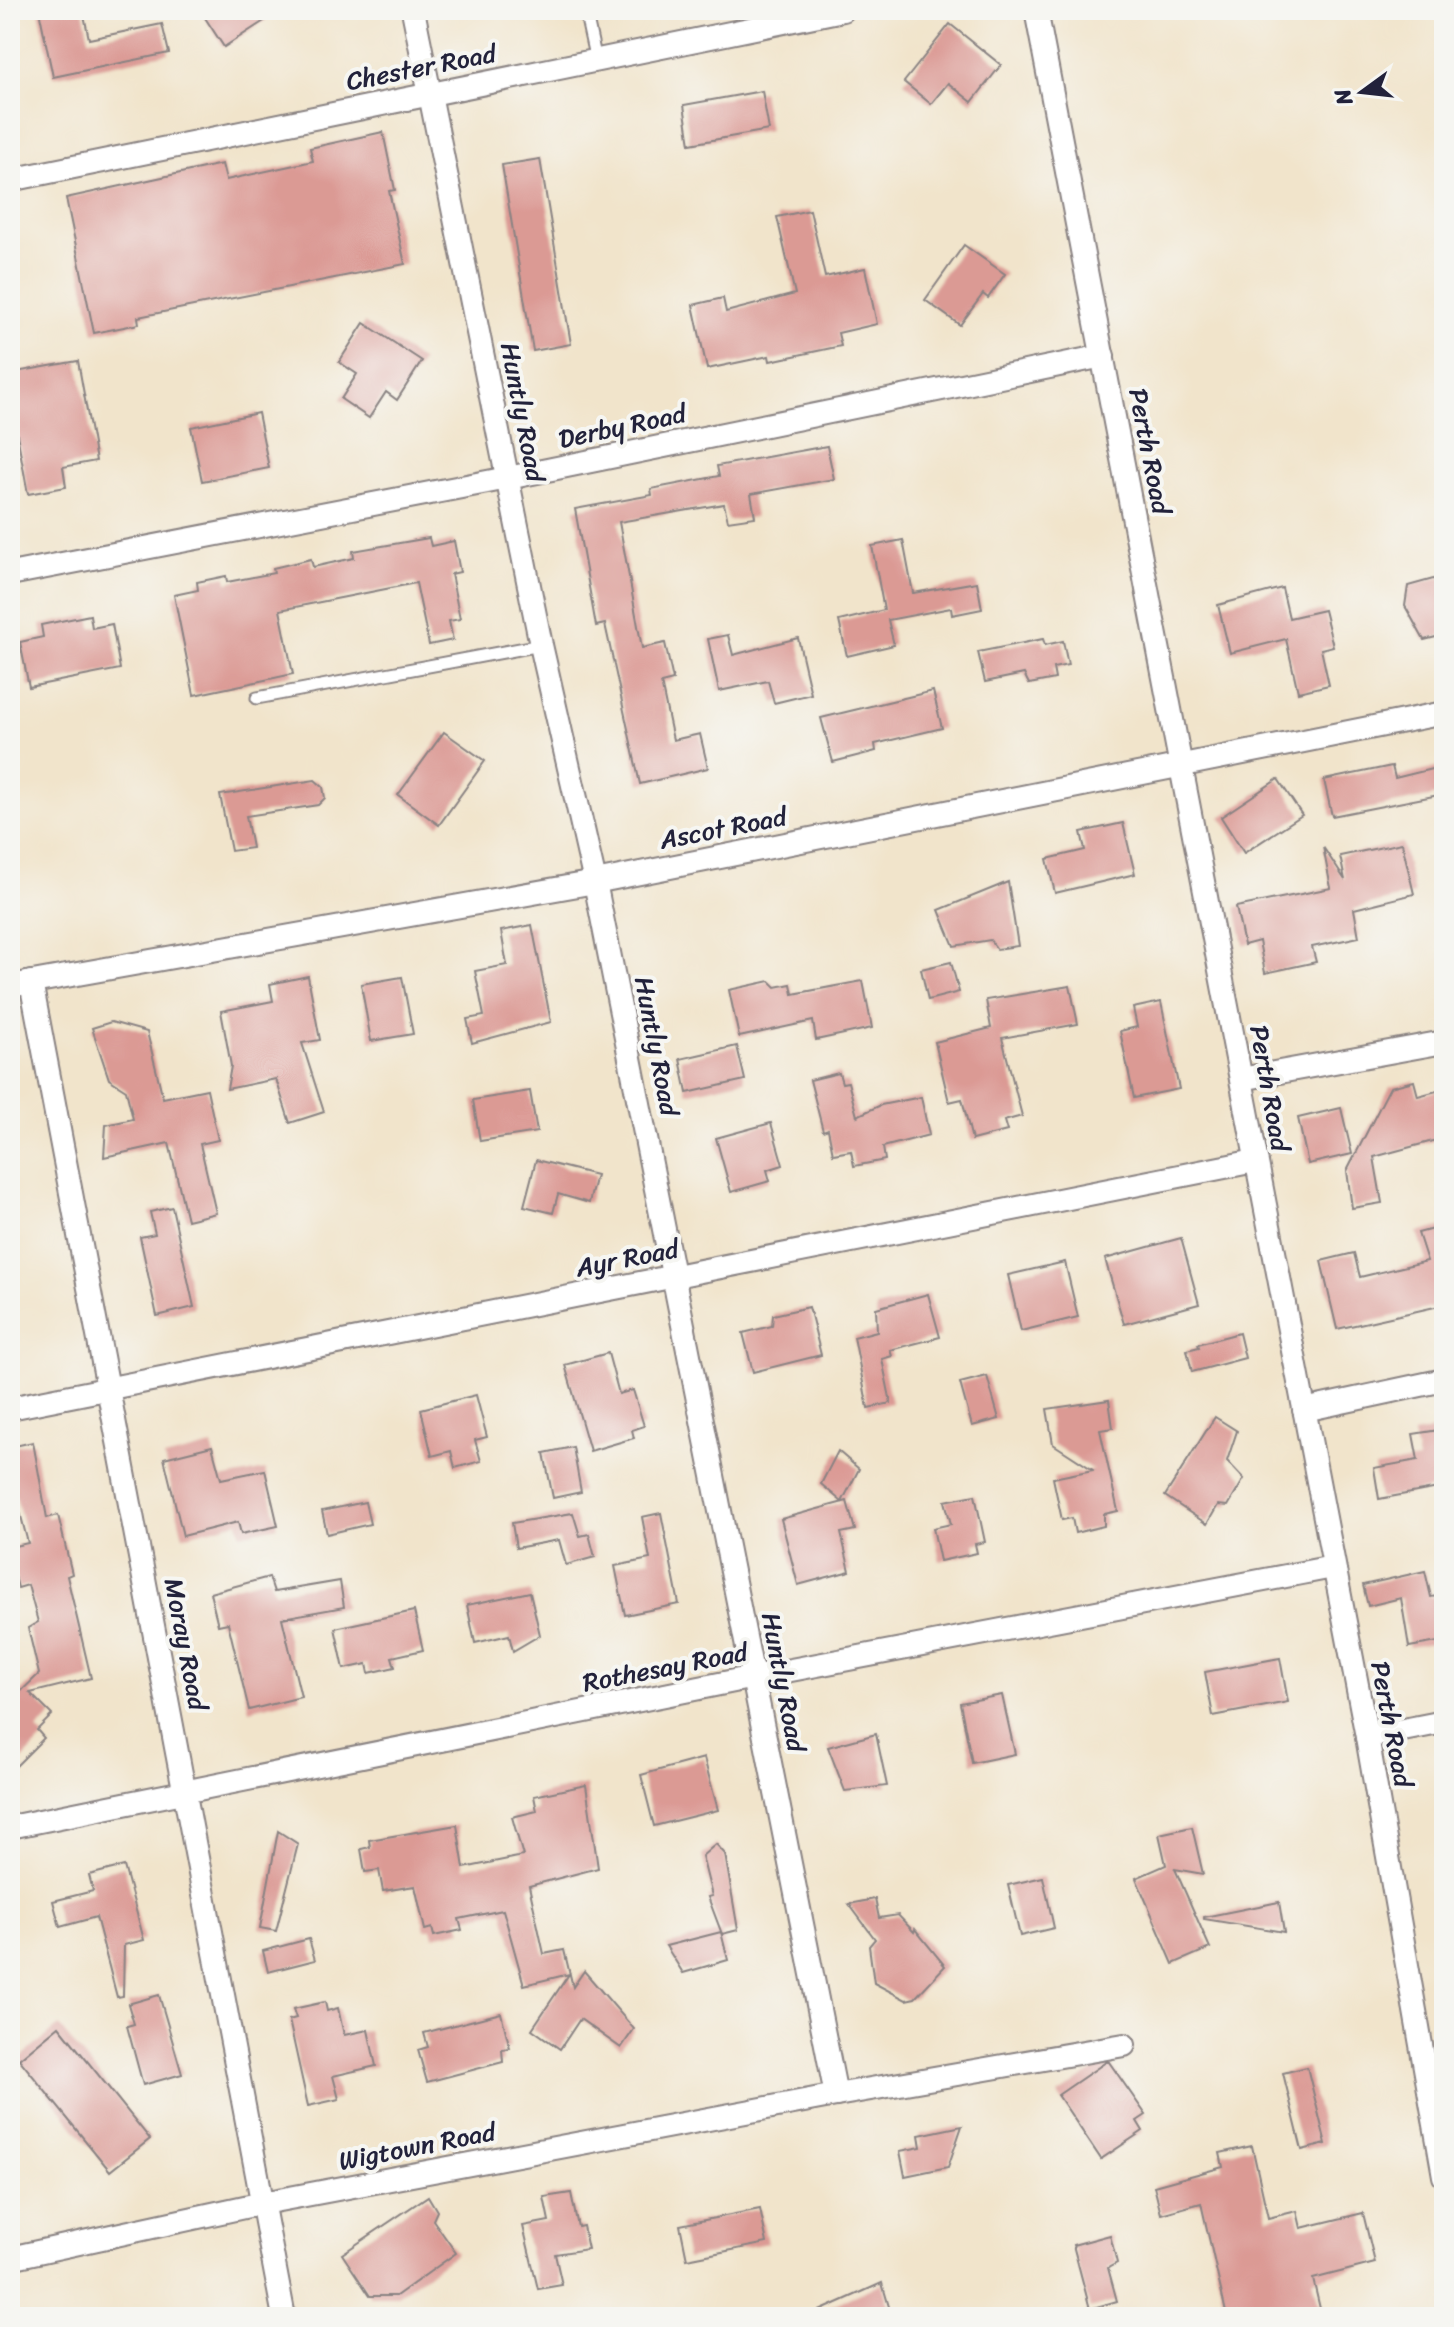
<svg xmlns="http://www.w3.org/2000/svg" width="1454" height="2327" font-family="Sriracha,sans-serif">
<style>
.building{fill:#db9a94}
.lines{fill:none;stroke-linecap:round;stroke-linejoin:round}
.service-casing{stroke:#8a8383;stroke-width:15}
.minor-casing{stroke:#8a8383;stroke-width:26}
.service{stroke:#fff;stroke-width:11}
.minor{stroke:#fff;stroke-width:22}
.labels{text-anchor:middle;stroke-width:8;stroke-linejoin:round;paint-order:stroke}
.street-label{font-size:26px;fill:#22223b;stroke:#f6f6f2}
</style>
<rect width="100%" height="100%" fill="#f6f6f2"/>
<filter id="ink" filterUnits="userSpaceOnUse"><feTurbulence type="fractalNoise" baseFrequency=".0125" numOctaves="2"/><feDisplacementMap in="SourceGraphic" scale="16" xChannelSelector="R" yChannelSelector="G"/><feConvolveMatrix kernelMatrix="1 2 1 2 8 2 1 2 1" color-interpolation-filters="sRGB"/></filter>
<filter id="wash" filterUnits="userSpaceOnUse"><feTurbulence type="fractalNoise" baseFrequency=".006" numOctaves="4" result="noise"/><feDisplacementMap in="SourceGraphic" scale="32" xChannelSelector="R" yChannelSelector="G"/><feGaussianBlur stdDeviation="1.8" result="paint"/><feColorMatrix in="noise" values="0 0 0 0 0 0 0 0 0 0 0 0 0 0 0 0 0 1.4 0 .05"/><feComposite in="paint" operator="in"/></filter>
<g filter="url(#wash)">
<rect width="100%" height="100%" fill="#f1e4cb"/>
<g id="blocks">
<g class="building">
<polygon points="39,10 83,10 89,39 162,24 169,53 53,77"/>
<polygon points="200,10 281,10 224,47"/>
<polygon points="950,24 1001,65 972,102 948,83 931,104 904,82"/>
<polygon points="762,91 769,130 690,144 684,105"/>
<polygon points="383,132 395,190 389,191 405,264 138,317 139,324 94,333 66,198 222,164 226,180 313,161 310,148"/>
<polygon points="540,159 571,344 533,351 502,165"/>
<polygon points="810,210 825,277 865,268 877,324 838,333 841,346 770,361 769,356 707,369 693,305 723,298 726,312 795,294 777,217"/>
<polygon points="964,245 1005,274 988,298 983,294 960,325 925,300"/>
<polygon points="364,323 422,361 397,400 386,392 369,418 341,399 357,374 339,362"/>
<polygon points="78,361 96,461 63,467 66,487 28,494 10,396 10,373"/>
<polygon points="258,413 269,468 202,481 191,427"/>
<polygon points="827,446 834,479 751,494 755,517 728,521 724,504 619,522 642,648 665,643 673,680 661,683 673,740 700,734 708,768 640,784 605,624 596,626 575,509 652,495 651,489 719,476 717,466"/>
<polygon points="429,538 431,546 454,541 460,572 451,574 460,619 449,621 453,640 429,645 416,583 280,610 293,674 194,695 174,595 198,590 197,582 226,576 227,582 274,573 273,568 311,559 313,567 354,558 353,551"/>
<polygon points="903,540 913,593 977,582 982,609 952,615 951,608 888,620 894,645 847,656 839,621 884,610 872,546"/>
<polygon points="1444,576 1444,635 1424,640 1405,606 1408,586"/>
<polygon points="1282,588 1289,618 1324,610 1333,646 1321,649 1329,685 1298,692 1286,639 1230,653 1218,605"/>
<polygon points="90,615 92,628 112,624 120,669 29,687 20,642 43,637 41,625"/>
<polygon points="728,635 733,655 798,638 811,694 774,703 768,681 719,691 708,639"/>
<polygon points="1043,639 1045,645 1063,641 1068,665 1053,668 1055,679 1029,684 1024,674 985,682 978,652"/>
<polygon points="933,691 942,728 875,744 876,751 833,762 821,718"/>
<polygon points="444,732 485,761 439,825 398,795"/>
<polygon points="1392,766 1395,778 1444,766 1444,794 1332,816 1324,780"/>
<polygon points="1278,779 1302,815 1244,853 1221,817"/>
<polygon points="315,780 323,787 325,798 318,805 246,816 252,848 231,851 220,795"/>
<polygon points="1123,823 1135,874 1055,893 1047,859 1085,850 1081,832"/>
<polygon points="1402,843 1414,894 1354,909 1359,937 1312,947 1316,962 1265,973 1259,941 1244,945 1236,907 1331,888 1323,847 1345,880 1340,856"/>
<polygon points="1008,882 1018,946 997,949 990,940 954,946 939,910"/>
<polygon points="532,925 551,1022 472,1043 467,1019 484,1016 475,971 507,965 501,931"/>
<polygon points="951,962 959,992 928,1000 921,969"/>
<polygon points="308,976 320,1040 302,1043 324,1112 290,1123 276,1079 227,1089 231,1066 221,1011 273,1001 270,984"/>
<polygon points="402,977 413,1034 371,1041 361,984"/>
<polygon points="770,981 776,987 791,984 793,994 863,981 872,1028 816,1040 813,1021 739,1037 729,990"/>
<polygon points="1070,986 1078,1024 1002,1038 1022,1116 1004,1121 1007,1131 972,1140 962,1099 949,1102 935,1042 991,1028 986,1000"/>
<polygon points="1161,1002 1179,1089 1134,1098 1120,1031 1137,1027 1133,1008"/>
<polygon points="111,1022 147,1032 163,1098 207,1089 218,1140 200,1144 216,1213 187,1220 169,1143 104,1157 106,1125 133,1119 126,1090 109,1079 92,1028"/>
<polygon points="737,1046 745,1080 687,1093 680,1059"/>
<polygon points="839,1073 842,1083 848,1082 857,1116 881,1105 921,1097 929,1135 883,1147 885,1160 854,1166 851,1151 833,1154 828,1129 823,1131 810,1080"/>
<polygon points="1414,1081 1418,1096 1444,1089 1444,1138 1374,1157 1382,1203 1352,1208 1347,1171 1390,1087"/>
<polygon points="530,1091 537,1132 480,1141 473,1100"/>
<polygon points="1341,1108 1352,1154 1308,1164 1298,1118"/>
<polygon points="771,1123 783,1165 767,1170 770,1181 731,1192 716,1138"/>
<polygon points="536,1160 596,1175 589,1203 558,1194 553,1213 524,1206"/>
<polygon points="172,1207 194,1307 157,1316 140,1237 155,1234 150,1212"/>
<polygon points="1444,1226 1444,1305 1337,1329 1321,1261 1354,1253 1360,1277 1427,1261 1418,1233"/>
<polygon points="1181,1238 1199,1304 1124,1324 1105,1259"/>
<polygon points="1065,1262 1078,1317 1021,1331 1008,1275"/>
<polygon points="928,1294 940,1337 890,1350 892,1356 882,1359 891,1403 868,1408 854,1337 877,1331 876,1308"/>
<polygon points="809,1307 821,1355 753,1372 743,1333 772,1326 773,1315"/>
<polygon points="1239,1333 1245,1358 1192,1372 1187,1350 1199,1347 1198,1344"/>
<polygon points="608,1353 619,1394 633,1390 644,1426 632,1430 634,1438 590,1451 565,1365"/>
<polygon points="987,1376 999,1419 972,1426 960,1383"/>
<polygon points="476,1395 487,1437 475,1440 481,1461 455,1468 451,1451 432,1456 421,1409"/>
<polygon points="1109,1400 1113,1428 1100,1430 1118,1511 1104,1514 1104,1526 1075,1533 1072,1518 1062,1520 1053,1478 1093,1470 1053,1444 1047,1409"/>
<polygon points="1215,1417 1237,1431 1227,1461 1244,1479 1228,1506 1218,1505 1207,1524 1165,1496"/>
<polygon points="1439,1430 1444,1460 1444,1487 1379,1499 1374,1468 1418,1460 1413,1434"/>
<polygon points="33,1442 47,1518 58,1515 72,1574 67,1576 91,1678 30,1693 52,1715 37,1730 44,1738 10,1772 10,1702 39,1674 28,1628 38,1622 28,1585 18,1588 10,1556 10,1547 28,1543 16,1497 10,1498 10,1447"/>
<polygon points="212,1446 221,1479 265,1470 278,1526 241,1534 238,1522 183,1536 164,1458"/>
<polygon points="573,1447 581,1492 553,1498 544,1453"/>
<polygon points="838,1451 859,1469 842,1502 821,1484"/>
<polygon points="975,1495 985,1542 975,1544 977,1553 940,1561 933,1528 951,1524 945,1501"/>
<polygon points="847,1501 855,1530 841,1533 850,1571 798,1585 781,1519"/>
<polygon points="365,1502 370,1524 327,1534 322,1511"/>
<polygon points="573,1513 580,1536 589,1534 595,1557 566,1565 559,1540 516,1548 512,1523"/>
<polygon points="661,1513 679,1604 625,1615 615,1566 650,1559 642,1517"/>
<polygon points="1425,1571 1431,1597 1438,1596 1444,1641 1409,1647 1401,1598 1368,1606 1363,1585"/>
<polygon points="269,1577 274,1592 340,1581 344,1607 282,1618 301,1697 249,1710 228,1623 218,1625 210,1593"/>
<polygon points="530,1592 540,1635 513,1651 509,1635 475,1643 467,1605"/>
<polygon points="414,1611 423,1650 392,1657 395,1667 369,1673 367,1664 344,1669 335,1628"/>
<polygon points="1280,1658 1288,1702 1213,1716 1205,1672"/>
<polygon points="1002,1695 1015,1754 972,1763 960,1703"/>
<polygon points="876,1734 887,1786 845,1791 828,1747"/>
<polygon points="704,1758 718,1810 654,1826 641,1775"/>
<polygon points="586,1785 598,1868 529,1886 544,1954 564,1950 573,1987 584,1971 634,2029 621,2048 580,2019 560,2049 532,2029 569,1974 524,1985 503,1910 459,1919 462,1930 434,1936 432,1928 425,1930 415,1886 383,1891 379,1870 365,1872 361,1849 370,1847 369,1840 457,1825 464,1868 523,1856 512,1817 537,1811 534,1796"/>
<polygon points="1192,1827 1203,1874 1175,1869 1210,1948 1173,1964 1136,1878 1166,1865 1159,1834"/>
<polygon points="278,1831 298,1844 276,1931 260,1928"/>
<polygon points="716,1844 725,1854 738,1930 722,1934 708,1897 712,1896 702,1856"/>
<polygon points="124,1866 144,1940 124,1945 123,1996 117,1997 96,1917 60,1927 53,1901 93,1891 89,1875"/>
<polygon points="1043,1877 1054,1928 1020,1936 1008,1885"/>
<polygon points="875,1899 879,1918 898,1915 914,1932 915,1929 945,1966 915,1998 906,2000 874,1983 869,1946 875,1939 849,1904"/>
<polygon points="1279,1902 1284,1932 1204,1919 1204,1917"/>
<polygon points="721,1932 728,1960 683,1973 666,1946"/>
<polygon points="309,1939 315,1960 268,1972 263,1951"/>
<polygon points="159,1995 182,2074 143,2085 127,2026 134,2024 128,2004"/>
<polygon points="325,2002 327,2011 338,2008 344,2035 368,2030 376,2066 333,2076 339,2099 308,2106 289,2020 296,2018 293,2009"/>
<polygon points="501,2013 510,2048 502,2049 503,2062 427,2082 418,2050 428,2047 424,2033"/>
<polygon points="59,2026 150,2139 110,2171 19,2059"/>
<polygon points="1106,2062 1109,2062 1146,2115 1137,2121 1143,2131 1101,2159 1058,2095"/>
<polygon points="1307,2067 1326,2144 1302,2150 1283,2073"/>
<polygon points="962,2126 948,2167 905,2176 900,2151 921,2147 919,2135"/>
<polygon points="1252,2146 1268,2218 1297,2211 1301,2228 1363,2213 1375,2263 1313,2279 1322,2317 1227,2317 1201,2203 1161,2214 1154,2186 1223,2167 1220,2153"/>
<polygon points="571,2193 578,2227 583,2226 588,2249 555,2254 562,2285 538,2289 523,2226 549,2221 544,2197"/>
<polygon points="428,2196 437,2211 433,2220 456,2253 396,2296 370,2296 342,2254"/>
<polygon points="760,2209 767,2243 687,2259 680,2225"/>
<polygon points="1110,2235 1117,2263 1108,2268 1117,2301 1090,2309 1073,2245"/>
<polygon points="882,2283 892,2317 806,2317"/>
</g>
</g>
</g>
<g filter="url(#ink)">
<use href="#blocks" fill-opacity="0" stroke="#8a8383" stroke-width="2"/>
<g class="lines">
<defs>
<g id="service">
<polyline points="585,10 596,61"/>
<polyline points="257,698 541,645"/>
</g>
<g id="minor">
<polyline points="413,10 541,645 595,882 836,2095"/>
<polyline points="1036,10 1367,1737 1444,2176"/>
<polyline points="10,180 843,10"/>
<polyline points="10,574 508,478 1103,356"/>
<polyline points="31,982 284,2317"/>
<polyline points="10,986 595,882 1444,713"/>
<polyline points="1241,1079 1444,1042"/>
<polyline points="10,1408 1255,1161"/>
<polyline points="1304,1410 1444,1380"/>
<polyline points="1367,1737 1444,1722"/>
<polyline points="10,1827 754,1677 1333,1567"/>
<polyline points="10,2258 263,2203 836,2095 1124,2045"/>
</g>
</defs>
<use href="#service" class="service-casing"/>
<use href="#minor" class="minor-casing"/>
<use href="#service" class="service"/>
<use href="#minor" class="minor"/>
</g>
</g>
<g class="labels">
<g class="street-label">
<text transform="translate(421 67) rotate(-11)" y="9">Chester Road</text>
<text transform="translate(523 412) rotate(79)" y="9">Huntly Road</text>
<text transform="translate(622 426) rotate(-12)" y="9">Derby Road</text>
<text transform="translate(1150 451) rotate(79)" y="9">Perth Road</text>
<text transform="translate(723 828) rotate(-11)" y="9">Ascot Road</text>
<text transform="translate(657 1046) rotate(79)" y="9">Huntly Road</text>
<text transform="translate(1270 1088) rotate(80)" y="9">Perth Road</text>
<text transform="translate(627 1258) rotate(-11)" y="9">Ayr Road</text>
<text transform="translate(186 1644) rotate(79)" y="9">Moray Road</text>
<text transform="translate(665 1667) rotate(-11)" y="9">Rothesay Road</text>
<text transform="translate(784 1682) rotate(79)" y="9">Huntly Road</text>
<text transform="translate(1392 1724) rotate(79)" y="9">Perth Road</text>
<text transform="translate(417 2146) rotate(-11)" y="9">Wigtown Road</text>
</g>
</g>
<rect width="1454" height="2327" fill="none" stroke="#f6f6f2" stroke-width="40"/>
<g transform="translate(1362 92) rotate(255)" stroke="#f6f6f2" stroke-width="6" paint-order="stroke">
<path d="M0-6L14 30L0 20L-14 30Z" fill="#22223b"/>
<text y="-12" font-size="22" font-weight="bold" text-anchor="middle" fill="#22223b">N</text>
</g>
</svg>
